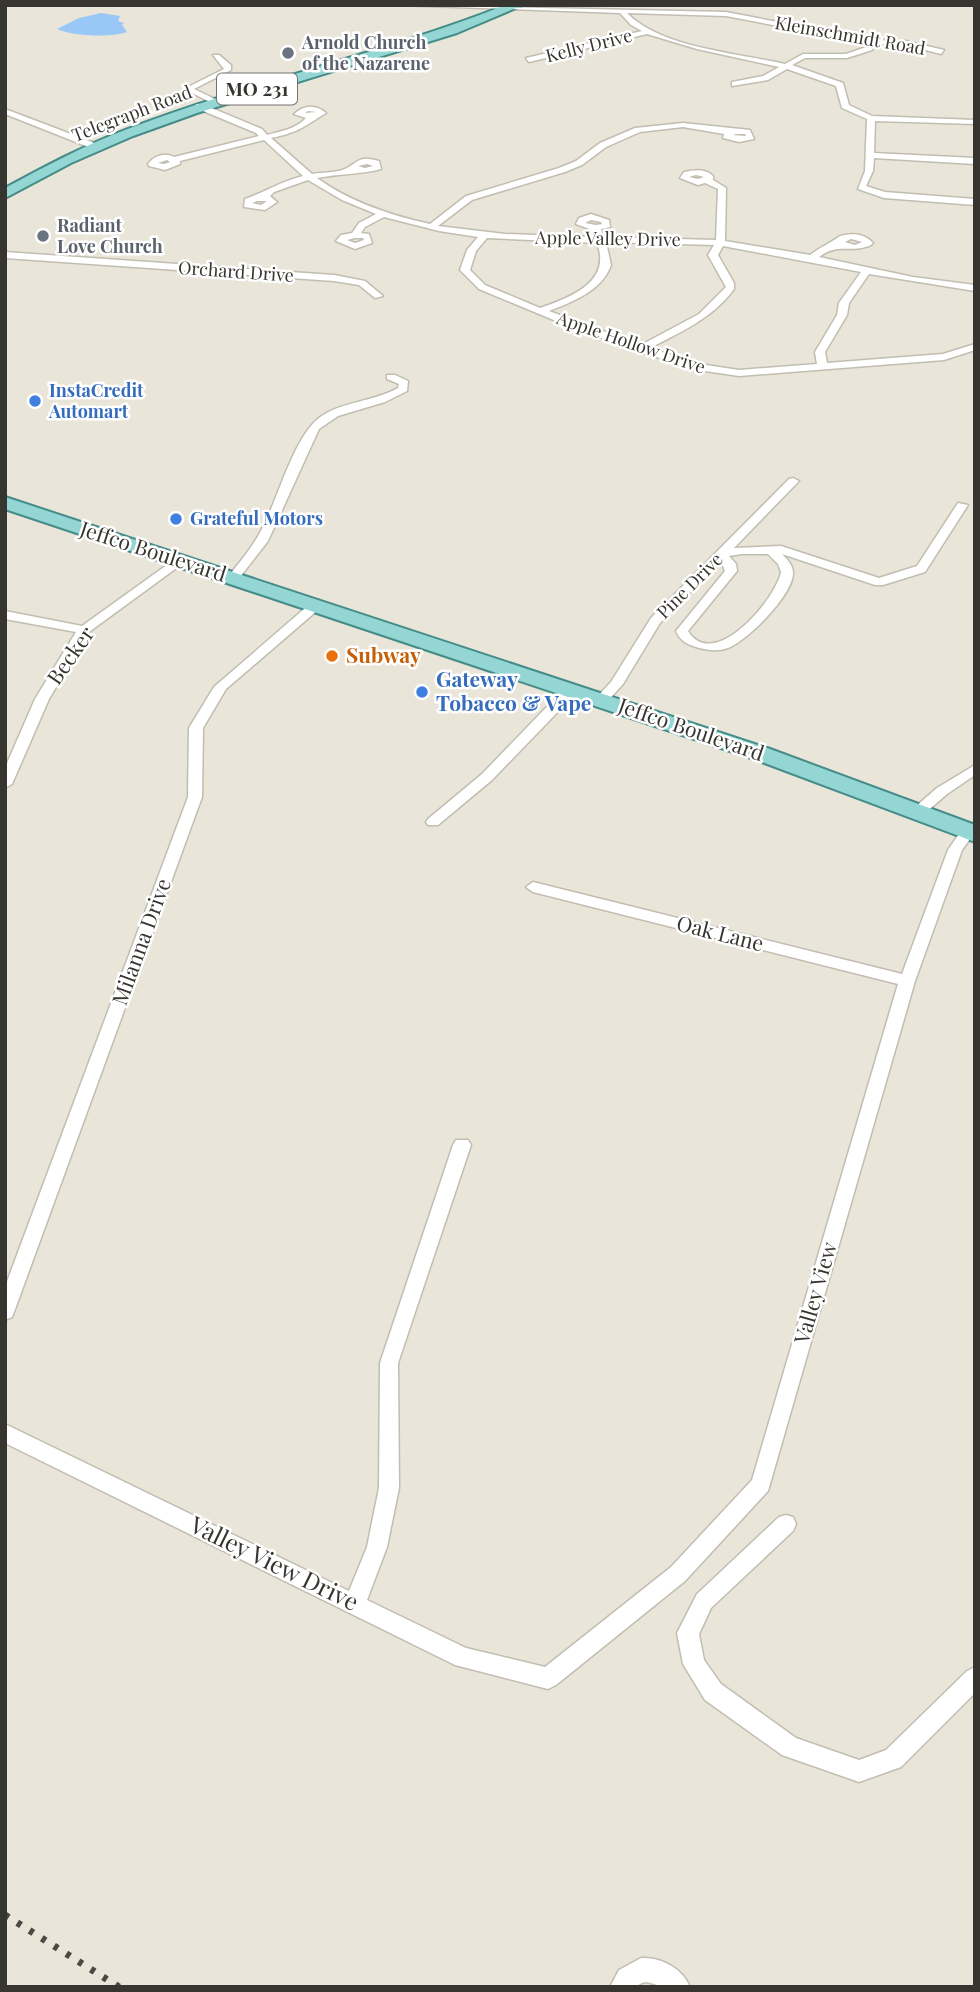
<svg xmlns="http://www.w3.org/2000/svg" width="980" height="1992" font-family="'Playfair Display',serif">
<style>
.water{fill:#99c7f6}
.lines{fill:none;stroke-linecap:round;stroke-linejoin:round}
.street-casing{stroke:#c1bdb1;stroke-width:3}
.primary-casing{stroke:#458c88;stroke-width:4}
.street{fill:#fff;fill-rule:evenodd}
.primary{fill:#94d6d4;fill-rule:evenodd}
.rail{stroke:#4b4943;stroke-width:7;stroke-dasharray:4.5 10;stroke-linecap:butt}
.worship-dot{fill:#6b7280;stroke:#fff;stroke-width:2.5}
.shop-dot{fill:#3f7fe0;stroke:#fff;stroke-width:2.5}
.food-dot{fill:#e8710a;stroke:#fff;stroke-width:2.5}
.labels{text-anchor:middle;stroke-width:5;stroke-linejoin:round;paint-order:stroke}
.far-street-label{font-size:18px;fill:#373530;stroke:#fff}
.far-worship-label{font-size:18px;font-weight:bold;fill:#5b616d;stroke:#fff;text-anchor:start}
.far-shop-label{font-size:18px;font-weight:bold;fill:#366cbe;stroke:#fff;text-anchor:start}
.shield{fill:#fff;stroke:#73726e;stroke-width:2}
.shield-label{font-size:19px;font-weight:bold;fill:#373530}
.street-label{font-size:21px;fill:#373530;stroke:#fff}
.food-label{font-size:21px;font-weight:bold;fill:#c56008;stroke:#fff;text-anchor:start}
.shop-label{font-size:21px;font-weight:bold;fill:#366cbe;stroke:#fff;text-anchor:start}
.near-street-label{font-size:24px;fill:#373530;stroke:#fff}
</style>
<rect width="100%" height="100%" fill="#e9e5d9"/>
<path class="water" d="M101,13L120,16L118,21L124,23L122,25L127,32C110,38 72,36 57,29L79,18Z"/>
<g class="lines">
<defs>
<g id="street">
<path d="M398,5L726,12L871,40L906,41L944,50L941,54L906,45L874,44L872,50L847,58H805L792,65L843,83L849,105L872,116L975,120V124L875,121L874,153L975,158V164L874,158L873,171L866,186L885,192L975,199V205L884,198L858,189L865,171L867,119L842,108L836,86L787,69L768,80L732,86V82L763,76L779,67L697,49L647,34L529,62L526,58L642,31L631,25L620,13ZM627,13L726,16L867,43L866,47L846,54H803L785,64C738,53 661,48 627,13Z"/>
<polygon points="213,55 219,55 231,65 231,70 194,89 217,100 214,104 184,89 224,69"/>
<path d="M196,104H202L262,129L267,135C281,131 296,129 306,118L294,114C304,105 316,104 326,113C303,127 300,132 271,138L312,174C322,172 339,173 347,168C361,160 359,156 379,161L381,169C363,174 338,174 317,178C350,202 390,215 430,224L466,196L559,168L576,161L600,143L635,128L683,123L750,130L754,139L739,142L723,138L724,134L683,127L640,132L606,147L582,165L565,172L472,200L438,226L505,234L594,237L592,230L576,224L579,218L591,214L609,220L610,227L601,229L603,237L716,240L718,189L705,183L698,185L680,178L684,172C694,170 705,168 713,176V180L726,188L725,241L810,255C820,247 831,243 840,236C852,233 864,233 873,243L871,245C850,254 839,242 819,257L913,277L975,285V291L869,274L849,303L847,315L825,352L827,363L943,354L975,344V350L944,360L739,376L691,369L568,326L479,289L460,270L467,250L478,237L439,231L384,217L365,227L361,233L369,234L372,243L355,249L336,241L341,235L352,233L359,223L376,214L342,200L308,180L274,192L270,196L277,202L265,210L244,207L245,199C265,192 282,181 303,176L264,140L180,161V164L165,170L149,166L148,164C154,156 164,152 174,157L259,136L256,133L196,108ZM308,111L316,112L305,113ZM736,134H745L746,136L733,135ZM167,160L170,162L164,164L158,163ZM367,164L373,166L365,168L358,166ZM696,175L704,177L698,179L689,177ZM257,201H267L261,205L252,203ZM591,220L601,222L602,224L596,225L585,223ZM355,238H363L364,240L355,243L347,240ZM487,238L597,243C612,282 571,297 540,308L485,285L470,270L476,251ZM851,239L862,242L855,245L845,242ZM606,242L714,245L708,255L726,287L699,314L641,345L549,311C572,302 602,291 611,265ZM723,246L861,272L839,303L837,315L815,352L817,364L739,370L693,363L650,348C681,332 713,318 734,289V283L718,255Z"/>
<polygon points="5,109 97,144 98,146 91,148 5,114"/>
<polygon points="5,252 334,275 365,281 383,296 375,298 359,285 334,281 5,258"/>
<path d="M387,375H395L408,381L407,391L385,402L338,416L319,429L268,541L236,582H228L226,579C240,562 253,547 263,527C278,498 294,437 319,418C342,401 373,402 398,388L399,384L387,379Z"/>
<path d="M793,478L799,481L797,483L734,548L781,546L879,578L917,566L958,503L968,505L925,572L883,585H875L782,554C787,559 793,565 793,573C793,595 747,641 728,648C717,652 706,650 696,647C686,644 680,640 676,631L725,571L721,561L660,623L623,684L606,703H596L594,700L611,682L651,618L789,479ZM742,554H768L778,564L781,572C776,599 714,673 688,631L737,571L736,564L729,556Z"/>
<polygon points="178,557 184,561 182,564 89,632 49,699 12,784 5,788 5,768 35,699 76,632 5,619 5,611 82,626"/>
<polygon points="315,602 321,606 319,609 226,689 203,728 202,797 14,1312 12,1317 5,1320 5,1287 188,797 189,728 214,687 311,603"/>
<polygon points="571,686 578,690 576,693 492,780 438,825 428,825 426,822 428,819 482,774 566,687"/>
<polygon points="975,765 975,775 947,794 924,814 914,814 912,811 914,808 937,788"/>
<polygon points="968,826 973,828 975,832 962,850 915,981 768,1491 685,1581 556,1685 548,1689 455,1665 5,1443 5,1424 349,1591 367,1547 379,1488 380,1363 453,1145 456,1140 468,1140 471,1145 398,1363 399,1488 387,1547 367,1600 466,1648 545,1667 671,1567 752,1480 898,984 533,892 526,887 533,882 902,974 948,850 963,828"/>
<polygon points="786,1515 793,1517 796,1524 793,1531 711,1608 699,1634 704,1660 721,1684 796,1738 859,1760 886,1750 967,1671 975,1667 975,1693 901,1767 859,1782 782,1755 705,1700 683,1664 677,1633 697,1594 779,1517"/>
<path d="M641,1958C661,1957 682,1968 690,1987C682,1987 673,1987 665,1987C653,1986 647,1977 636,1987H610L619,1970Z"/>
</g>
<g id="primary">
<path d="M506,5H523L457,33L197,113L133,136L71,163L5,198V188C44,167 83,146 125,130C250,82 381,54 506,5Z"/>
<polygon points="5,497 770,749 975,825 975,842 754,759 5,509"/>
</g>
</defs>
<use href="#street" class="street-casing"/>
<use href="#primary" class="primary-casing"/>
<use href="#street" class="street"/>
<use href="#primary" class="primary"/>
<polyline class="rail" points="5,1915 119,1987"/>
</g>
<g class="worship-dot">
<circle cx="288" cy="53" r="7"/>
<circle cx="43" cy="236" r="7"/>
</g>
<g class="shop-dot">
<circle cx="35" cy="401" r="7"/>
<circle cx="176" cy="519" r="7"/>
<circle cx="422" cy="692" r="7"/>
</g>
<circle class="food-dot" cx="332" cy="656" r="7"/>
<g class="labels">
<g class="far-street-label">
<text transform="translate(850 36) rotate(10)" y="6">Kleinschmidt Road</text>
<text transform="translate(589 46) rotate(-14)" y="6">Kelly Drive</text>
<text transform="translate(132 114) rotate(-21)" y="6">Telegraph Road</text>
<text transform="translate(608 239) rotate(1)" y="6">Apple Valley Drive</text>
<text transform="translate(236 272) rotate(4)" y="6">Orchard Drive</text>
<text transform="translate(631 343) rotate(19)" y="6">Apple Hollow Drive</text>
<text transform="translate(690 586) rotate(-45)" y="6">Pine Drive</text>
</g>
<g class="far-worship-label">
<text x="302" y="49">Arnold Church<tspan x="302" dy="21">of the Nazarene</tspan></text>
<text x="57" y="232">Radiant<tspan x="57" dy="21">Love Church</tspan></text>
</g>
<g class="far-shop-label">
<text x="49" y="397">InstaCredit<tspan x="49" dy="21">Automart</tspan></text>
<text x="190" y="525">Grateful Motors</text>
</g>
<rect class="shield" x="217" y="73.5" width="80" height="31" rx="5"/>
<g class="shield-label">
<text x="257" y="96">MO 231</text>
</g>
<g class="street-label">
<text transform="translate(153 552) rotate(18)" y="7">Jeffco Boulevard</text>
<text transform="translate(71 656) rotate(-55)" y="7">Becker</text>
<text transform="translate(691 730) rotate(19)" y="7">Jeffco Boulevard</text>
<text transform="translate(720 934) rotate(14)" y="7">Oak Lane</text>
<text transform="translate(142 942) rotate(-70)" y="7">Milanna Drive</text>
<text transform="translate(816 1293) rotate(-74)" y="7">Valley View</text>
</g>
<g class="food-label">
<text x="346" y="663">Subway</text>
</g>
<g class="shop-label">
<text x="436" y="687">Gateway<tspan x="436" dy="24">Tobacco &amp; Vape</tspan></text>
</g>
<g class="near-street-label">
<text transform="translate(274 1564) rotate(26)" y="8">Valley View Drive</text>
</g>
</g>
<rect width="980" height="1992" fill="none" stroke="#373530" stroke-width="14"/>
</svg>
